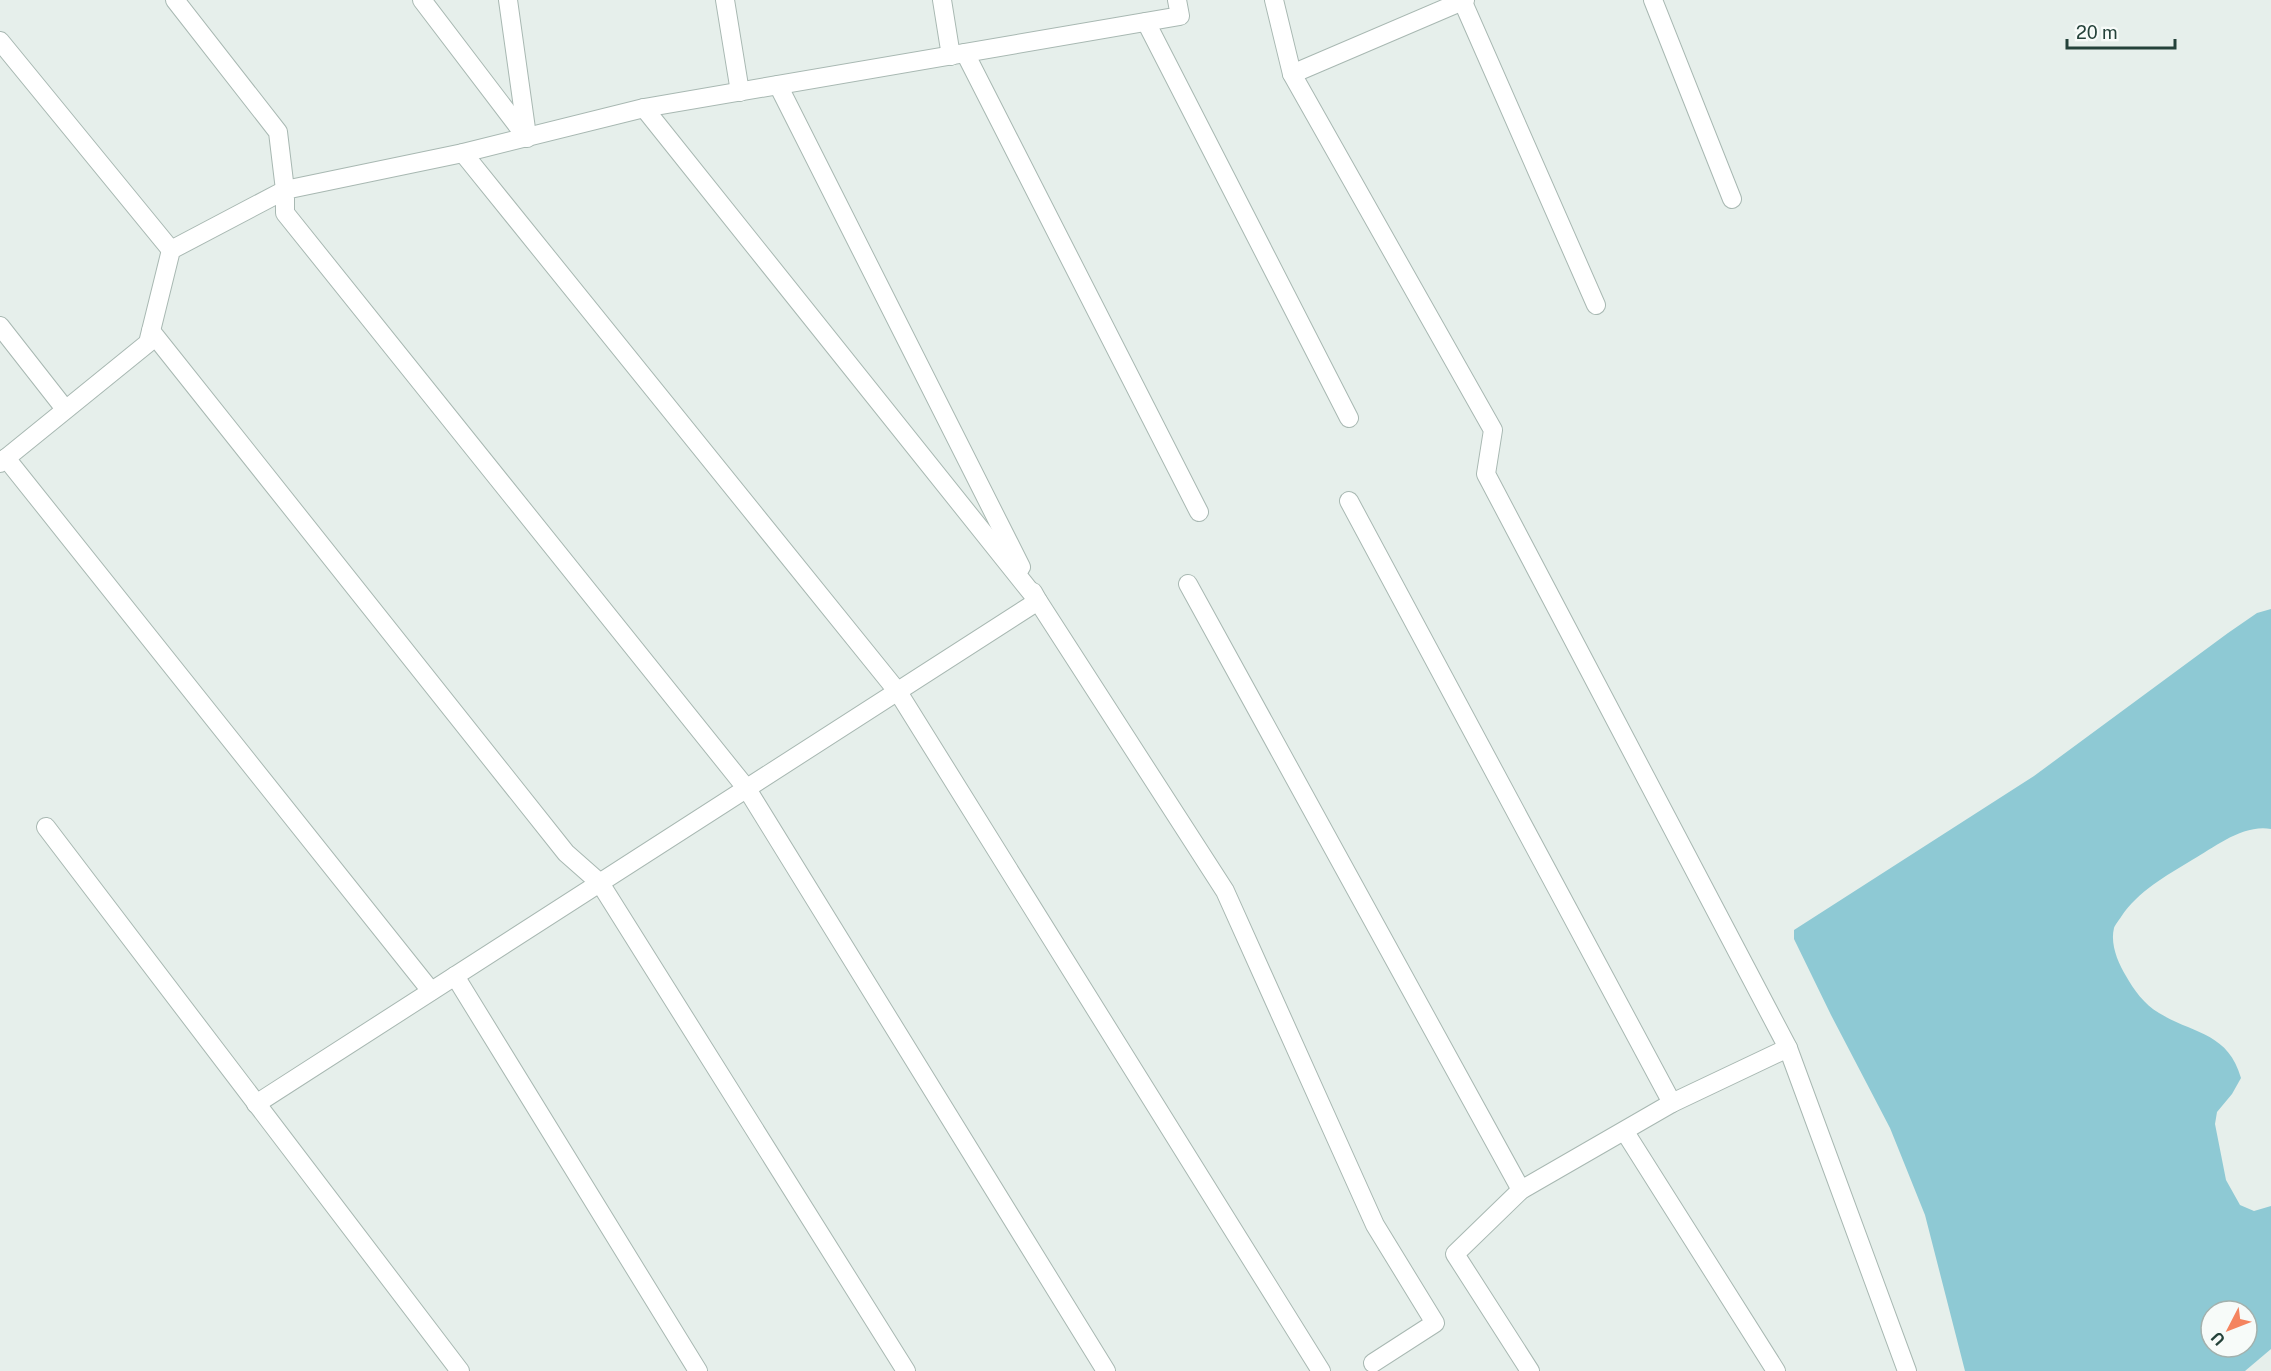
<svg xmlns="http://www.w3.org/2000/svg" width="2271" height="1371" font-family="'Public Sans',sans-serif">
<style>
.water{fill:#8ec9d4;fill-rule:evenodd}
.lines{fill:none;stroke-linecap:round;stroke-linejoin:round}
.street-casing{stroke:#a8b8b2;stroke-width:20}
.street{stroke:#fff;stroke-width:18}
</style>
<rect width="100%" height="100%" fill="#e6efeb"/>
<path class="water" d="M2271,609V829C2243,824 2215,847 2192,860C2166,876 2138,891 2121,917C2119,920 2115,925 2114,928C2110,944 2118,963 2126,976C2134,990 2144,1004 2159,1013C2193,1034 2228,1032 2241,1078L2232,1094L2217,1112L2215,1124L2226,1180L2240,1205L2254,1211L2271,1206V1349L2245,1371H1965L1925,1215L1890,1128L1831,1015L1794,939V930L2034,776L2228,633L2257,613ZM2211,1311H2247V1347H2211Z"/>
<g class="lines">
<defs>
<g id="street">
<polyline points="422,0 527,138"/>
<polyline points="508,0 527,136"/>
<polyline points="725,0 740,92"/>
<polyline points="942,0 951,56"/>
<polyline points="1274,0 1292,74 1493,430 1486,474 1788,1048 1907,1371"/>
<polyline points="1462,0 1596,305"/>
<polyline points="1653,0 1732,199"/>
<polyline points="1146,22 1349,418"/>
<polyline points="0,41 171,250"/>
<polyline points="965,53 1199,512"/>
<polyline points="1292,74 1465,0"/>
<polyline points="778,85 1021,567"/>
<polyline points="644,108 1038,601 1225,891 1375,1225 1435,1323 1373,1363"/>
<polyline points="463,153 898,692 1321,1371"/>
<polyline points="0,326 65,409"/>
<polyline points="151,331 566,853 600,883 906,1371"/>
<polyline points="6,458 431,991"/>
<polyline points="0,463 148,343 171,250 285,190 278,132 175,0"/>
<polyline points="1349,501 1672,1103"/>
<polyline points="1188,584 1521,1190"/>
<polyline points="46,827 460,1371"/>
<polyline points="455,976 698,1371"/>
<polyline points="256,1104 1038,601 1033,592"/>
<polyline points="1625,1132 1776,1371"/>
<polyline points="1106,1371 747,789 285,213 285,190 463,153 644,108 1180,16 1177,0"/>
<polyline points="1530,1371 1455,1254 1521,1190 1672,1103 1788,1048"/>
</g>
</defs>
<use href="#street" class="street-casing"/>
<use href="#street" class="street"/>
</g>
<g transform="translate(2229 1329) rotate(228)"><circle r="28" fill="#f7fbf9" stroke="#a3b1ad" stroke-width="1.5"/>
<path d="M0-4.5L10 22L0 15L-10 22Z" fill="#f4845f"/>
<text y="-9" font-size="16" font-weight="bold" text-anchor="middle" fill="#24423a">U</text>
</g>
<path d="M2067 39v9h108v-9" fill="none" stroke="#24423a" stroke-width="3"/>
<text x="2076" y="39" font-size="18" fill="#24423a" stroke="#f7fbf9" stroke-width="4.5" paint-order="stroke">20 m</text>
</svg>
